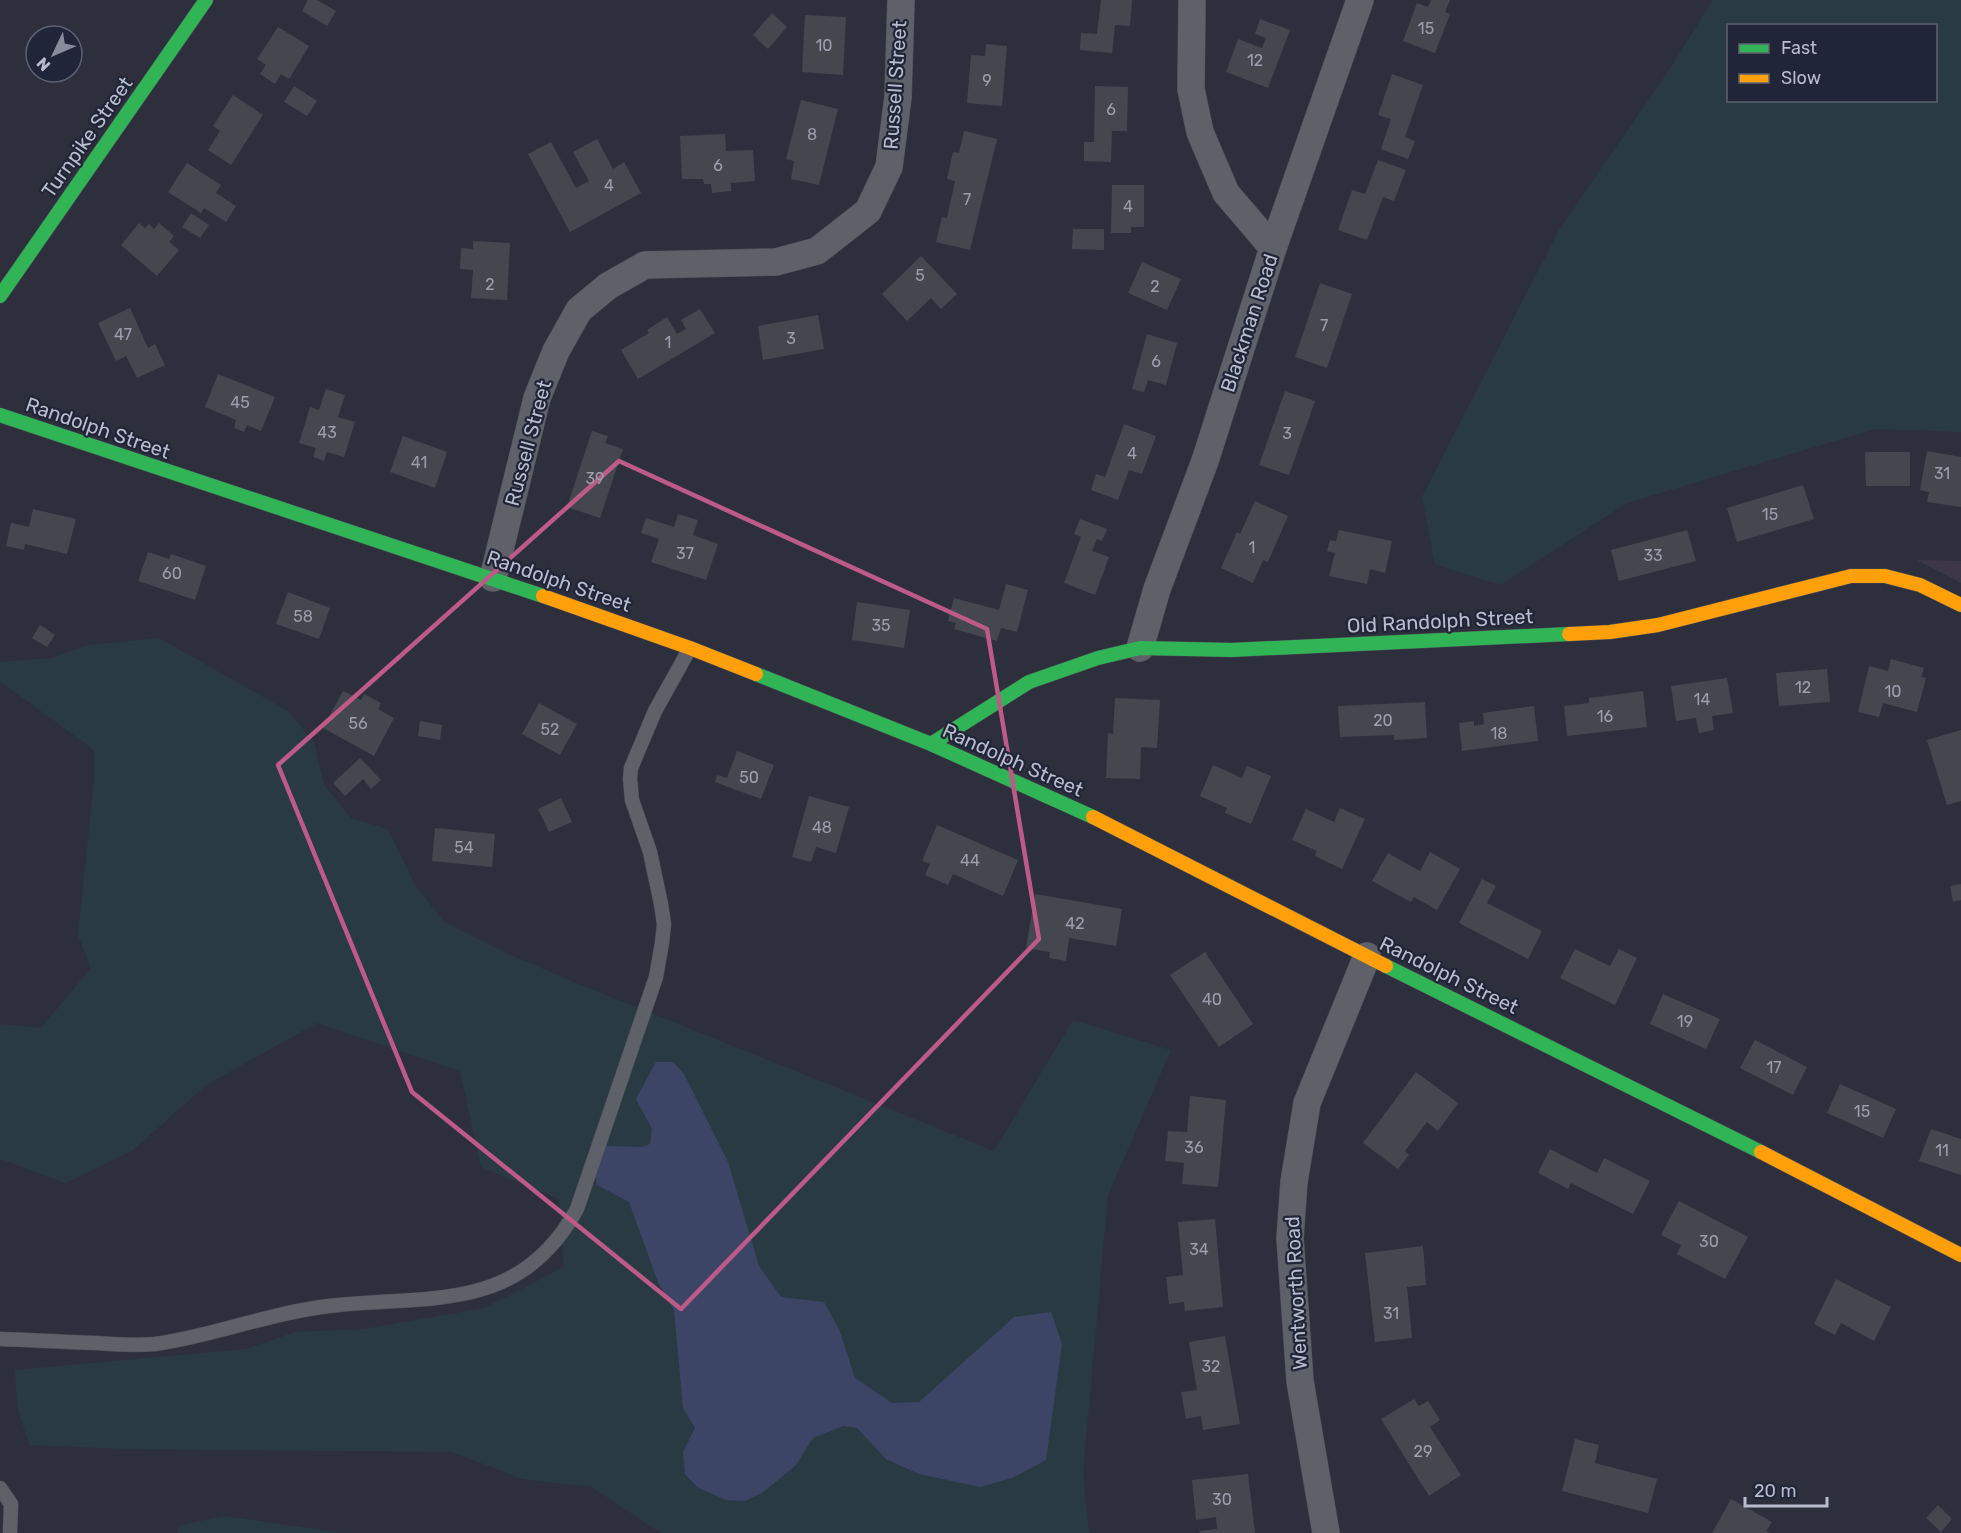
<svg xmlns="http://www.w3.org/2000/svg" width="1961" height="1533" font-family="Rubik,sans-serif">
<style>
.medical{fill:#3c3848}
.green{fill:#2a3a42;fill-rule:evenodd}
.water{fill:#3c4566}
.building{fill:#444650}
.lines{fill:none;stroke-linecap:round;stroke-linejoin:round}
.lane-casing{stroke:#4b4d56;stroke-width:15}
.street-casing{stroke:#4b4d56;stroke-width:28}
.fast-casing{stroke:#4b4d56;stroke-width:15}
.slow-casing{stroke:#4b4d56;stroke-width:15}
.lane{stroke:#5e606a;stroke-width:14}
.street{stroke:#5e606a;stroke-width:27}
.fast{stroke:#30b455;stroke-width:14}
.slow{stroke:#ff9f0a;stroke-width:14}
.marked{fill:none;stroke:#be5a88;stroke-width:4.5;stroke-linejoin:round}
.labels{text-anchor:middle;stroke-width:4.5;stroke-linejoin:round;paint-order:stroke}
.number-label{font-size:16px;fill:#9c9ead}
.street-label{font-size:20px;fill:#b9bccc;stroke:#202537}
</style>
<rect width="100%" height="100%" fill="#2d303c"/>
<polygon class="medical" points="1917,560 1961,561 1961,583"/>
<g class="green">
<path d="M1713,0H1961V432L1875,429L1627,503L1500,585L1435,564L1422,497L1559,230L1669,70ZM1728,26H1936V100H1728Z"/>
<polygon points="159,638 288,711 314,742 324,785 351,818 388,829 415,885 444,922 506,953 576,983 994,1151 1073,1020 1171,1050 1108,1195 1083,1473 1089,1533 661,1533 592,1487 522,1479 452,1452 126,1449 29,1445 17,1405 15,1370 246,1349 295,1332 364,1329 484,1308 564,1267 559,1199 481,1167 460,1071 317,1023 206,1085 132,1151 66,1183 0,1159 0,1024 41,1028 91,968 78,935 94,781 94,750 0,681 0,662 52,658 88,645"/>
<polygon points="224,1516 343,1533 177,1533 181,1525"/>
</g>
<path class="water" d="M656,1062H673L684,1074L728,1162L759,1266L781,1297L824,1302L839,1329L855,1378L892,1403L919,1402L1014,1317L1051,1312L1062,1344L1046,1460L1012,1478L980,1487L919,1474L886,1459L857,1428L843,1426L813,1438L796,1465L762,1493L745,1501L726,1500L697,1487L685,1474L683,1452L695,1428L683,1408L674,1310L658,1282L629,1202L597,1185C594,1168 595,1159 607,1146L641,1147L650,1144L652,1129L636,1099Z"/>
<g class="building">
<polygon points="308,0 317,0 336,11 327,26 302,11"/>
<polygon points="1101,0 1132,0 1130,26 1115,25 1112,53 1080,50 1081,33 1097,34"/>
<polygon points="1431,0 1450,0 1445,12 1450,14 1435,53 1403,41 1417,3 1428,7"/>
<polygon points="772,13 787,27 768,49 753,35"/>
<polygon points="805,15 846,17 843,75 802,72"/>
<polygon points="1260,19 1290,30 1268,88 1226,72 1238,39 1262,48 1266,38 1255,34"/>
<polygon points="278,27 309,46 289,79 281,74 275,84 260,74 266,65 257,59"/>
<polygon points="986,44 1007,46 1002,106 967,103 971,55 985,56"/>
<polygon points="1392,74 1423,85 1405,137 1415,141 1408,159 1381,149 1391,119 1378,115"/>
<polygon points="294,86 317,101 307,116 284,102"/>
<polygon points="1095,86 1128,87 1127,131 1112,131 1111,162 1084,161 1084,142 1094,142"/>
<polygon points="233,95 263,115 231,165 208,150 220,131 213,126"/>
<polygon points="801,100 838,109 819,185 791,179 794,161 786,159"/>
<polygon points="964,131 997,139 970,250 936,242 942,217 947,218 955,181 947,179 953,152 959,153"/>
<polygon points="725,134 726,151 753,150 755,181 731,183 731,191 712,193 711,184 704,184 703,179 682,179 680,136"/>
<polygon points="597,139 613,169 624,162 641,193 570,232 528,154 551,142 576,188 589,181 573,152"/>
<polygon points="1378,160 1406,170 1394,201 1383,197 1367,240 1338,230 1352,190 1365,194"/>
<polygon points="187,163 221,185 216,193 236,206 226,222 204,208 201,213 168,192"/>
<polygon points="1112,185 1144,185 1144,227 1131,227 1131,233 1111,233"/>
<polygon points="191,213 209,225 200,238 182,227"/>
<polygon points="139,223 145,228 149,224 154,229 159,223 174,236 169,242 179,250 157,276 121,245"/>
<polygon points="1073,229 1104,229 1104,250 1072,249"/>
<polygon points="473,241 510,243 507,300 471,298 473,270 460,269 461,248 473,249"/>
<polygon points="921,256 957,294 941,309 931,298 907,321 882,294"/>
<polygon points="1142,262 1181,279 1167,310 1128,293"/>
<polygon points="1320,283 1352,294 1327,368 1295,357"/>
<polygon points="130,308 148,348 155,344 165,365 137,378 126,356 116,361 98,323"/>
<polygon points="700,309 715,333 638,379 621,350 649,333 647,330 667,317 677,334 686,329 681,320"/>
<polygon points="818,315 824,349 763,360 758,326"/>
<polygon points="1147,334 1177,343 1166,385 1148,380 1144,392 1132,389"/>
<polygon points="218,374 275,397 261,431 247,425 244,432 234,428 236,420 205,407"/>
<polygon points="326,389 345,395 338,417 355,422 344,457 327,452 324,461 313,457 316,448 299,443 310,407 319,410"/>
<polygon points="1285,391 1315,401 1289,475 1259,465"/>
<polygon points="1124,424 1156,436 1142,474 1129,470 1118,500 1091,490 1096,474 1105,477"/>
<polygon points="592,431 608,436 605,443 623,449 600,518 567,507"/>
<polygon points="403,436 447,452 435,488 390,472"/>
<polygon points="1927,451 1961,457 1961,507 1927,502 1929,492 1920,490"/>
<polygon points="1865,452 1910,452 1910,486 1866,486"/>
<polygon points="1803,485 1814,519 1737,542 1727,508"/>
<polygon points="1255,501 1288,516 1268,562 1263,560 1253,583 1221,568 1237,532 1240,534"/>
<polygon points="33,509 76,519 67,554 25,544 24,550 6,546 11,523 29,527"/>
<polygon points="678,514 698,520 693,535 718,544 706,580 651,562 659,539 641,533 646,518 674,527"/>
<polygon points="1080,519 1107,529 1102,541 1097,539 1092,551 1109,557 1095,595 1064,583 1081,537 1074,534"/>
<polygon points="1339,530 1392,541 1385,573 1370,569 1367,584 1329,576 1335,553 1327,551 1330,540 1336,541"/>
<polygon points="1687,530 1696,561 1619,581 1611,550"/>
<polygon points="148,552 169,559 171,554 206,566 195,600 138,581"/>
<polygon points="1006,584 1028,590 1017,632 1001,628 997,641 954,629 956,623 948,621 954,598 999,610"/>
<polygon points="288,592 330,608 319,639 276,624"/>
<polygon points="857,602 910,610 904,648 852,640"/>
<polygon points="40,625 55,635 47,647 32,638"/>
<polygon points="1891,659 1924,668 1921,677 1926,678 1917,712 1883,703 1879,717 1858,712 1869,666 1888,671"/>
<polygon points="1827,669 1830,702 1779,706 1776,673"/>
<polygon points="1727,678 1733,713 1712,716 1714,730 1699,733 1696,718 1676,721 1671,686"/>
<polygon points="343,691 361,700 364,694 381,703 378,709 394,718 374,756 323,728"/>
<polygon points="1643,691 1647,727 1567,736 1564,706 1589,703 1589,698"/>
<polygon points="1115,698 1160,700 1157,748 1141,747 1140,779 1106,778 1108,733 1113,734"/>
<polygon points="1425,702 1427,738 1394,740 1394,735 1340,737 1338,706"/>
<polygon points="539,703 577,724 560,755 522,734"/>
<polygon points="1534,706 1538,741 1462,751 1459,723 1474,721 1474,726 1484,724 1483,713"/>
<polygon points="420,721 442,725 440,740 418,736"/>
<polygon points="1961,730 1961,801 1947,805 1927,740"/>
<polygon points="737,751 774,765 761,799 715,782 717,775 727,778"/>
<polygon points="360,758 381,780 371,789 363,779 345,796 333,783"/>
<polygon points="1213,765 1242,778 1247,766 1271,776 1251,824 1225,813 1227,808 1200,796"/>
<polygon points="809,796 849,807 836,853 816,847 811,862 792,857"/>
<polygon points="561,798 572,822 549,832 538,809"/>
<polygon points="1340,808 1365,819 1342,869 1315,856 1317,851 1292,840 1306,809 1334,822"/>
<polygon points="937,825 1018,860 1003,896 953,874 948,885 925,875 930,864 922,861"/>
<polygon points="435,828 495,834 492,867 432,861"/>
<polygon points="1430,852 1460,869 1437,910 1414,897 1411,902 1372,881 1388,853 1420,871"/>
<polygon points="1482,879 1496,886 1487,903 1542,931 1528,959 1459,923"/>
<polygon points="1961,884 1961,900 1953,902 1950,886"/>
<polygon points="1035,894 1122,909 1116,946 1069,938 1066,961 1049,958 1050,952 1026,948"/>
<polygon points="1575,949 1610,966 1619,949 1637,958 1615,1005 1560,978"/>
<polygon points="1205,952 1253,1024 1219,1047 1170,975"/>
<polygon points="1663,994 1720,1019 1706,1049 1650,1024"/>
<polygon points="1755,1040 1807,1067 1793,1095 1740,1068"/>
<polygon points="1416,1072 1458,1103 1438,1131 1427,1122 1405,1151 1409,1155 1398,1169 1363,1143"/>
<polygon points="1840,1084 1896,1109 1883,1138 1827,1113"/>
<polygon points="1190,1096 1226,1100 1218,1187 1182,1184 1184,1163 1165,1161 1168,1131 1187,1132"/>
<polygon points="1931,1129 1961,1139 1961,1175 1919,1161"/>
<polygon points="1550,1149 1597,1173 1604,1158 1650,1181 1633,1214 1571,1183 1568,1189 1538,1173"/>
<polygon points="1679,1201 1748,1237 1725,1279 1677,1254 1681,1245 1661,1235"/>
<polygon points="1215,1219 1223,1307 1185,1311 1184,1302 1169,1304 1166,1277 1183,1275 1178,1222"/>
<polygon points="1423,1246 1426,1285 1407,1287 1412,1338 1375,1342 1365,1253"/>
<polygon points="1836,1279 1891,1307 1874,1341 1841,1323 1835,1335 1814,1324"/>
<polygon points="1225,1336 1240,1424 1203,1430 1201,1416 1186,1419 1181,1392 1197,1390 1189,1342"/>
<polygon points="1414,1399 1419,1406 1428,1401 1440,1420 1430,1427 1461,1475 1429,1496 1381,1419"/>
<polygon points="1575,1439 1599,1445 1595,1463 1657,1479 1648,1513 1562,1491"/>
<polygon points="1248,1474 1255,1533 1200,1533 1199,1531 1217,1529 1216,1517 1196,1520 1192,1480"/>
<polygon points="1731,1499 1772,1522 1766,1531 1771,1533 1712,1533"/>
<polygon points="1938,1505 1952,1519 1941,1532 1926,1518"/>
</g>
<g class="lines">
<defs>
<g id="lane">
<path d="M0,1339C32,1340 64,1342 96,1343C115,1344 135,1346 155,1344C209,1337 261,1316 315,1308C419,1292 516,1320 577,1209L656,977L662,943L664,924L661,904L650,852L632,800L630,779L631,768L655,711L690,648"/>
<polyline points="0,1488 11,1504 10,1533"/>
</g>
<g id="street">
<polyline points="1192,0 1191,89 1200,132 1226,193 1273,248"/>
<polyline points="493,578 537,398 556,351 579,310 608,286 645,265 776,262 817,251 868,211 889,167 898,97 901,0"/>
<polyline points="1140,648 1157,589 1205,461 1273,248 1360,0"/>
<polyline points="1326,1533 1300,1381 1290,1238 1294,1182 1307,1103 1367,956"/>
</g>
<g id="fast">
<polyline points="0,296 206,0"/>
<polyline points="0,415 543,596"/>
<polyline points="756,674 931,744 1093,817"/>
<polyline points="931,744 1029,682 1098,658 1140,648 1232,650 1569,634"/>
<polyline points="1386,966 1761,1152"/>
</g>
<g id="slow">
<polyline points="543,596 690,648 756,674"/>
<polyline points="1569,634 1610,632 1658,625 1851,576 1885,576 1920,585 1961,605"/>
<polyline points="1093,817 1386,966"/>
<polyline points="1761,1152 1961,1255"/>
</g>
</defs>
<use href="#lane" class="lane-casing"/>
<use href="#street" class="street-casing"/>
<use href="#fast" class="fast-casing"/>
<use href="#slow" class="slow-casing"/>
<use href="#lane" class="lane"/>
<use href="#street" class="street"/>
<use href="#fast" class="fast"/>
<use href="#slow" class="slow"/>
</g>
<path class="marked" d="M619,461L987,629L1039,939L681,1309L412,1092L278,765Z"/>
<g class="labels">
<g class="number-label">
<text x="1426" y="34">15</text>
<text x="824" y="51">10</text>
<text x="1255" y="66">12</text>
<text x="987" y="86">9</text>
<text x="1111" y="115">6</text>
<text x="812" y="140">8</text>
<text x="718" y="171">6</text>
<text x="609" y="191">4</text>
<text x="967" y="205">7</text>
<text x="1128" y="212">4</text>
<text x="920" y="281">5</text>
<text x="490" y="290">2</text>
<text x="1155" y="292">2</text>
<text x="1324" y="331">7</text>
<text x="123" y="340">47</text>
<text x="791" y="344">3</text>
<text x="668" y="348">1</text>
<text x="1156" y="367">6</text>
<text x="240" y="408">45</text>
<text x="327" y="438">43</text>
<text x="1287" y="439">3</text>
<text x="1132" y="459">4</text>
<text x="419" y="468">41</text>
<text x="1942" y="479">31</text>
<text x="595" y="484">39</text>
<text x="1770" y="520">15</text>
<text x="1252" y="553">1</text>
<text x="685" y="559">37</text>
<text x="1653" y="561">33</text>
<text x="172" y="579">60</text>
<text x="303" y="622">58</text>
<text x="881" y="631">35</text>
<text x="1803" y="693">12</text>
<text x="1893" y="697">10</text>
<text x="1702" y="705">14</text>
<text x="1605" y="722">16</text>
<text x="1383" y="726">20</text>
<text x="358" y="729">56</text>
<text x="550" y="735">52</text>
<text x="1499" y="739">18</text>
<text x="749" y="783">50</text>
<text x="822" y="833">48</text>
<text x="464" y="853">54</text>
<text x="970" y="866">44</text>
<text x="1075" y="929">42</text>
<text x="1212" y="1005">40</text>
<text x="1685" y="1027">19</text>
<text x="1774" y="1073">17</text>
<text x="1862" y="1117">15</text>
<text x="1194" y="1153">36</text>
<text x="1942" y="1156">11</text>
<text x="1709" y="1247">30</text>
<text x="1199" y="1255">34</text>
<text x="1391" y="1319">31</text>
<text x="1211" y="1372">32</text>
<text x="1423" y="1457">29</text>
<text x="1222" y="1505">30</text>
</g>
<g class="street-label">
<text transform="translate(895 85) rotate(-86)" y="7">Russell Street</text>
<text transform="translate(87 137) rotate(-55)" y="7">Turnpike Street</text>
<text transform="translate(1249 323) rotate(-72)" y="7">Blackman Road</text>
<text transform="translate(98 428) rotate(19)" y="7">Randolph Street</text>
<text transform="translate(528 443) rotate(-75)" y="7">Russell Street</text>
<text transform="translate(559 581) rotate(19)" y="7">Randolph Street</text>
<text transform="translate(1440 621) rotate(-3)" y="7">Old Randolph Street</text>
<text transform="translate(1013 760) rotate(24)" y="7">Randolph Street</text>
<text transform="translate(1449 975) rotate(26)" y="7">Randolph Street</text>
<text transform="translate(1296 1293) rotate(-93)" y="7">Wentworth Road</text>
</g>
</g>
<rect x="1727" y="24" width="210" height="78" fill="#202537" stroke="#5d6173" stroke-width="1.5"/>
<rect x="1739" y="44" width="30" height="9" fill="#30b455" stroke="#5d6173" stroke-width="1.5"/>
<text x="1781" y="54" font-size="18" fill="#b9bccc">Fast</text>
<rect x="1739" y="74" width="30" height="9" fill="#ff9f0a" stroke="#5d6173" stroke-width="1.5"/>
<text x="1781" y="84" font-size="18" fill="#b9bccc">Slow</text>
<g transform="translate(54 54) rotate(226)"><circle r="28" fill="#202537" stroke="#5d6173" stroke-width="1.5"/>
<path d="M0-4.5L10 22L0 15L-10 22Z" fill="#888b9a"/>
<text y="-9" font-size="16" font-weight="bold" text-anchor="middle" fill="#b9bccc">N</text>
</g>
<path d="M1745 1497v9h82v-9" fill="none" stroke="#b9bccc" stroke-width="3"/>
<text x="1754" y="1497" font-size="18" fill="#b9bccc" stroke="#202537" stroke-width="4.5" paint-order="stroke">20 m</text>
</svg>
